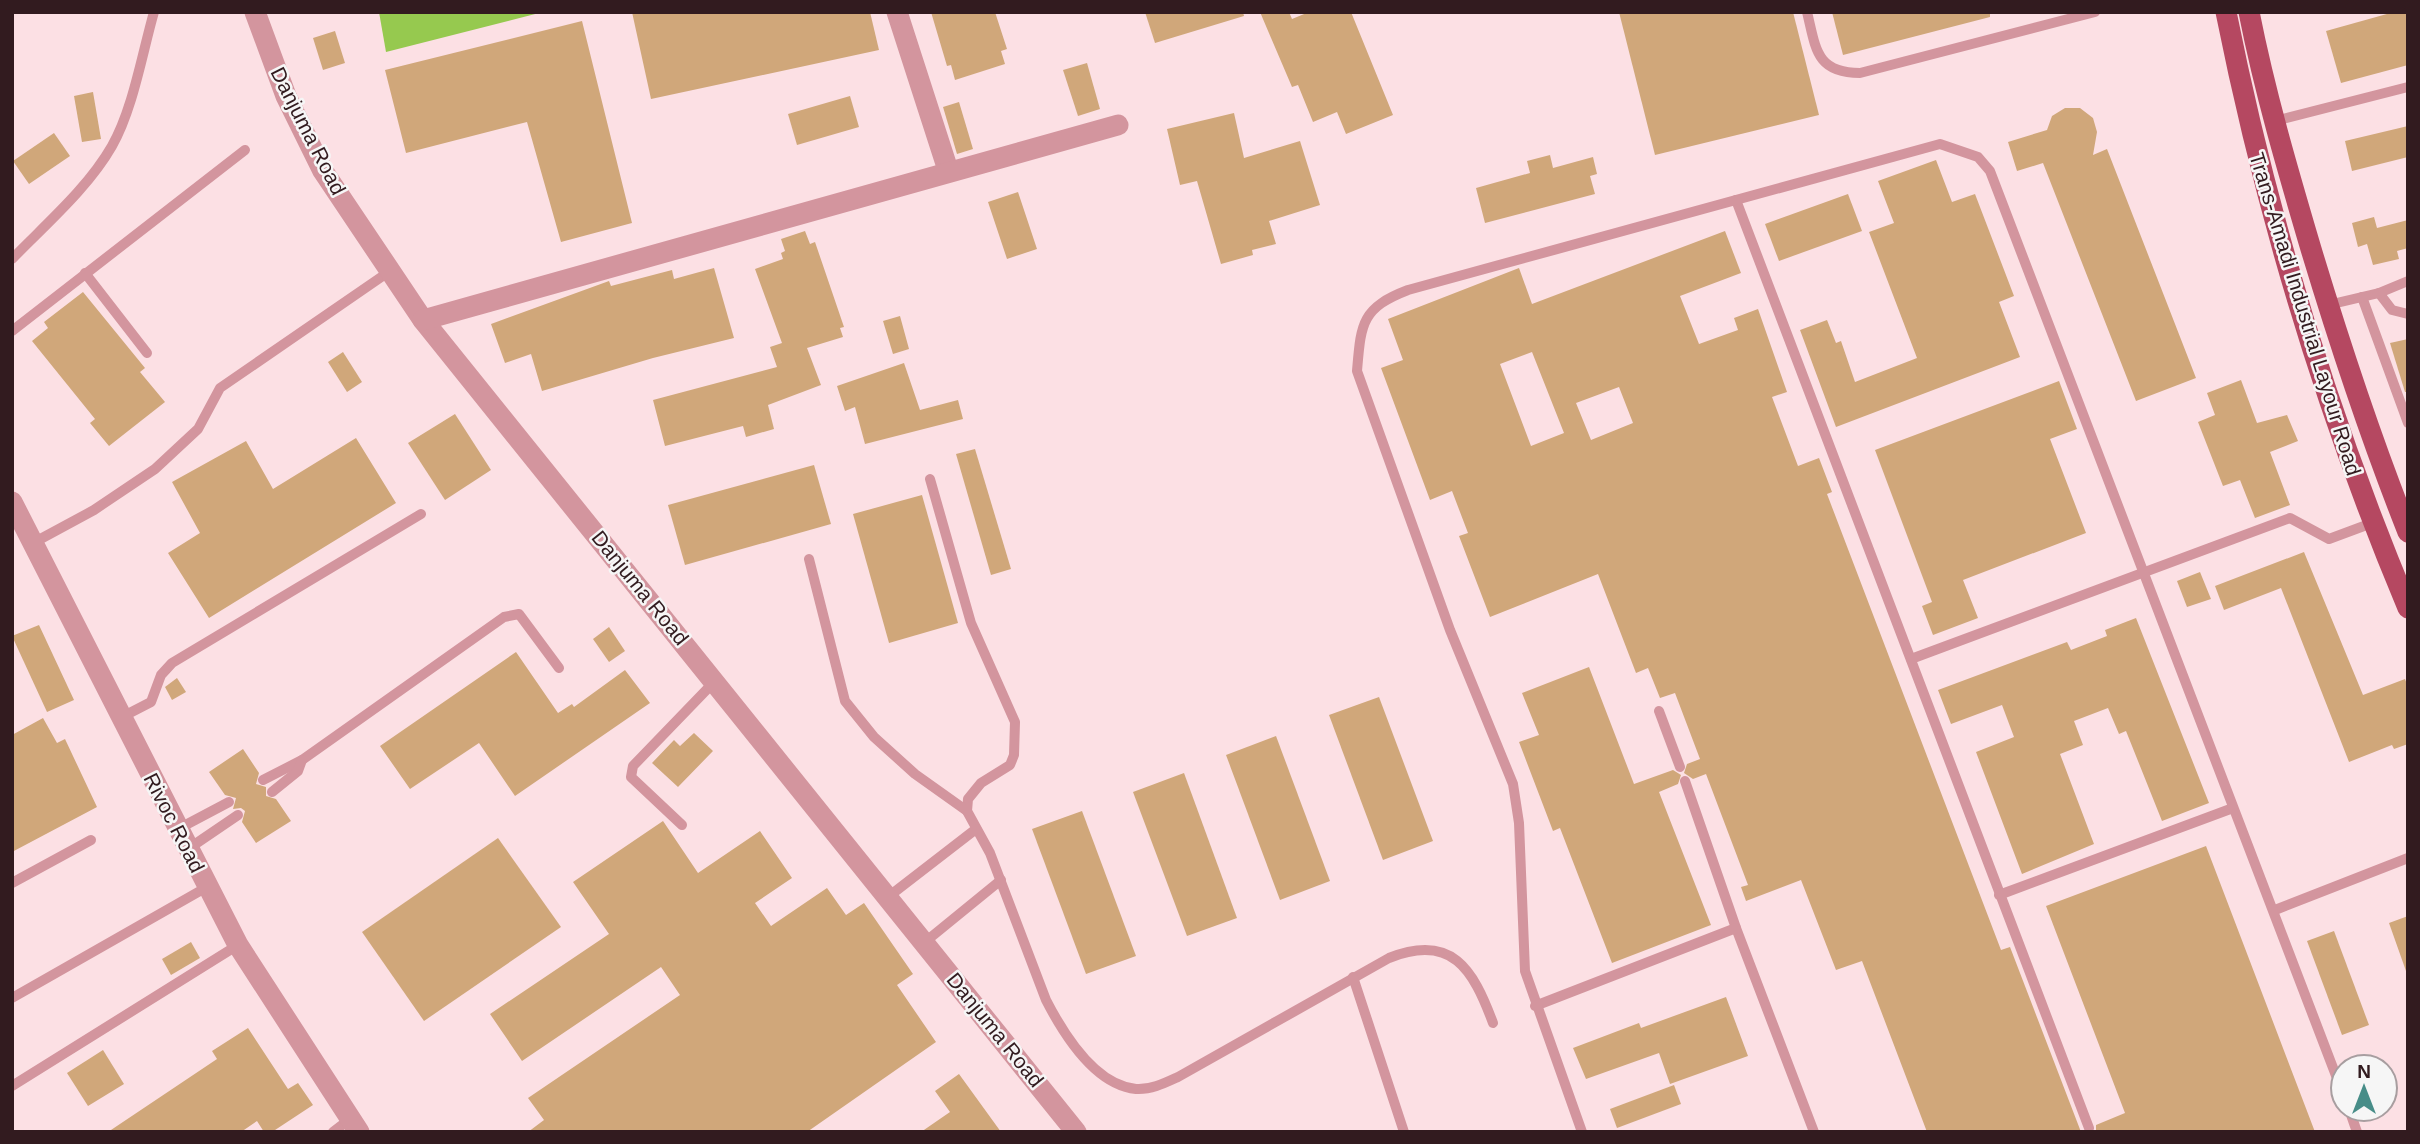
<svg xmlns="http://www.w3.org/2000/svg" width="2420" height="1144" font-family="Helvetica,sans-serif">
<style>
.green{fill:#96c94f}
.building{fill:#d0a77a;fill-rule:evenodd}
.lines{fill:none;stroke-linecap:round;stroke-linejoin:round}
.lane{stroke:#d3959e;stroke-width:10}
.street{stroke:#d3959e;stroke-width:21}
.primary{stroke:#b54861;stroke-width:21}
.labels{text-anchor:middle;stroke-width:5;stroke-linejoin:round;paint-order:stroke}
.street-label{font-size:21px;fill:#321b1f;stroke:#f6f6f6}
</style>
<rect width="100%" height="100%" fill="#fce0e4"/>
<polygon class="green" points="379,12 543,12 386,52"/>
<g class="building">
<polygon points="632,12 870,12 879,50 651,99"/>
<polygon points="931,12 995,12 1007,49 1001,51 1005,64 955,80 951,65 947,66"/>
<polygon points="1145,12 1243,12 1244,16 1155,43"/>
<polygon points="1260,12 1289,12 1292,19 1309,12 1351,12 1393,115 1346,134 1337,112 1313,122 1298,85 1292,87"/>
<polygon points="1619,12 1793,12 1819,115 1655,155"/>
<polygon points="1832,12 1990,12 1990,17 1843,55"/>
<polygon points="2394,12 2408,12 2408,65 2341,83 2326,31"/>
<polygon points="582,21 632,223 561,242 527,122 406,153 385,70"/>
<polygon points="335,31 345,63 323,70 313,38"/>
<polygon points="1087,63 1100,109 1078,116 1063,70"/>
<polygon points="93,92 101,139 82,142 74,96"/>
<polygon points="850,96 859,127 797,145 788,114"/>
<polygon points="959,102 973,149 957,154 943,107"/>
<polygon points="2065,108 2080,108 2093,118 2097,132 2093,155 2107,149 2196,378 2136,401 2043,163 2017,171 2008,142 2047,130 2052,116"/>
<polygon points="1234,113 1244,158 1300,141 1320,205 1269,221 1276,244 1252,250 1253,255 1221,264 1197,181 1180,185 1167,129"/>
<polygon points="2408,126 2408,157 2352,171 2345,141"/>
<polygon points="54,133 70,156 29,184 13,161"/>
<polygon points="1550,155 1553,168 1593,157 1597,174 1590,176 1595,194 1485,223 1476,188 1530,173 1527,161"/>
<polygon points="1936,160 1952,202 1975,194 2014,296 1999,302 2020,357 1836,427 1800,330 1827,320 1836,343 1841,341 1855,382 1917,358 1869,232 1894,223 1878,181"/>
<polygon points="1018,192 1037,249 1007,259 988,202"/>
<polygon points="1848,194 1862,231 1779,261 1765,224"/>
<polygon points="2374,217 2377,228 2408,220 2408,248 2397,251 2399,259 2373,265 2367,244 2358,247 2352,223"/>
<polygon points="805,231 810,244 815,242 844,327 840,328 843,337 807,348 821,385 768,405 774,429 746,437 743,426 665,446 653,400 777,367 770,347 782,343 755,269 783,259 781,253 785,251 781,239"/>
<path d="M1725,231L1741,273L1680,296L1699,344L1738,330L1734,318L1758,309L1787,392L1772,397L1798,466L1819,458L1832,492L1827,494L2001,950L2010,947L2081,1132H1927L1862,961L1836,970L1801,880L1746,901L1741,887L1748,885L1706,774L1693,779L1684,773L1687,764L1700,759L1675,693L1660,698L1648,668L1636,673L1598,574L1490,617L1459,536L1468,533L1452,491L1430,500L1381,368L1403,360L1388,319L1519,268L1532,304ZM1532,352L1564,433L1531,446L1500,364ZM1619,387L1633,423L1591,440L1576,403Z"/>
<polygon points="714,268 734,338 653,358 542,391 531,354 505,363 491,324 609,281 611,286 672,270 674,279"/>
<polygon points="83,292 145,368 140,372 165,402 109,446 90,423 95,419 32,341 48,328 44,322"/>
<polygon points="900,316 909,349 893,354 883,321"/>
<polygon points="2408,339 2408,392 2405,392 2390,343"/>
<polygon points="343,352 362,382 347,392 328,362"/>
<polygon points="904,363 920,410 958,400 963,419 865,444 855,407 845,411 837,386"/>
<polygon points="2241,380 2257,423 2287,415 2298,441 2270,452 2290,505 2255,518 2240,480 2223,486 2198,422 2215,415 2207,393"/>
<polygon points="2059,381 2077,429 2050,439 2086,533 1963,580 1978,618 1933,635 1922,606 1932,602 1875,450"/>
<polygon points="455,414 491,470 445,500 408,443"/>
<polygon points="356,438 396,503 209,618 168,553 200,533 172,482 246,441 273,489"/>
<polygon points="975,449 1011,569 991,575 956,454"/>
<polygon points="814,465 831,524 685,565 668,505"/>
<polygon points="922,495 958,623 889,643 853,514"/>
<polygon points="2304,552 2363,695 2405,679 2408,687 2408,744 2394,749 2392,745 2349,762 2281,588 2224,610 2215,586"/>
<polygon points="2200,572 2211,599 2187,607 2177,581"/>
<polygon points="2136,618 2209,803 2162,821 2126,731 2119,734 2108,708 2074,721 2083,745 2060,754 2094,844 2022,874 1976,752 2014,737 2002,705 1951,724 1938,690 2067,642 2071,650 2107,636 2105,630"/>
<polygon points="39,625 74,700 47,712 12,636"/>
<polygon points="609,627 625,651 609,662 593,639"/>
<polygon points="516,652 558,713 572,704 574,707 625,670 650,703 515,796 479,743 410,789 380,746"/>
<polygon points="1589,667 1634,784 1673,770 1681,775 1678,784 1659,792 1711,925 1612,963 1560,828 1553,831 1519,742 1539,735 1522,693"/>
<polygon points="177,678 186,692 172,700 165,687"/>
<polygon points="1379,697 1433,841 1383,860 1329,715"/>
<polygon points="43,718 57,743 65,739 97,807 12,852 12,735"/>
<polygon points="694,733 713,751 678,787 652,763 674,740 680,746"/>
<polygon points="1276,736 1330,881 1280,900 1226,755"/>
<polygon points="243,749 259,773 256,784 266,787 266,796 276,799 291,821 256,843 242,822 245,811 241,808 233,809 236,798 225,795 209,772"/>
<polygon points="1184,773 1237,918 1187,936 1133,792"/>
<polygon points="1082,811 1136,956 1086,974 1032,829"/>
<polygon points="663,821 698,873 760,831 792,878 755,903 771,926 827,888 846,915 864,903 913,974 897,985 936,1042 807,1132 528,1132 544,1120 528,1098 680,995 661,967 522,1061 490,1014 609,934 573,882"/>
<polygon points="498,838 561,927 424,1021 362,932"/>
<polygon points="2206,846 2315,1132 2096,1132 2096,1125 2125,1113 2046,906"/>
<polygon points="2408,916 2408,971 2406,971 2389,923"/>
<polygon points="2334,931 2369,1025 2342,1035 2307,941"/>
<polygon points="191,942 200,958 171,975 162,959"/>
<polygon points="1726,997 1748,1056 1670,1084 1659,1053 1586,1079 1573,1048 1639,1023 1641,1028"/>
<polygon points="248,1028 288,1089 298,1083 313,1105 272,1132 264,1132 257,1121 241,1132 108,1132 217,1059 212,1051"/>
<polygon points="103,1050 124,1084 88,1106 67,1073"/>
<polygon points="959,1074 1001,1132 921,1132 950,1112 935,1091"/>
<polygon points="1674,1085 1681,1104 1617,1128 1610,1109"/>
</g>
<g class="lines">
<g class="lane">
<path d="M1807,12C1816,49 1816,73 1860,73L2095,12"/>
<polyline points="2275,121 2408,87"/>
<polyline points="1736,200 2089,1128"/>
<path d="M12,259C46,224 88,188 112,146C133,109 142,54 154,12"/>
<polyline points="85,273 147,353"/>
<polyline points="2379,293 2392,310 2408,314"/>
<polyline points="2362,297 2408,423"/>
<polyline points="2328,305 2379,293 2408,281"/>
<polyline points="12,331 245,150"/>
<path d="M930,479L971,623L1015,722L1014,755L1010,765L981,783L968,799L967,811L990,853L1046,1000C1063,1033 1095,1085 1136,1089C1151,1090 1165,1083 1178,1077L1389,958C1452,933 1473,969 1493,1023"/>
<polyline points="33,543 94,510 155,469 198,429 220,388 390,271"/>
<polyline points="809,559 845,701 874,737 915,774 967,811"/>
<polyline points="1911,659 2290,518 2329,539 2372,523"/>
<polyline points="1659,711 1680,767"/>
<polyline points="120,718 151,702 161,675 172,663 421,514"/>
<polyline points="263,780 302,760 504,617 519,614 559,668"/>
<polyline points="1685,781 1736,928 1814,1132"/>
<polyline points="272,792 298,771 302,760"/>
<polyline points="682,825 631,777 633,766 715,681"/>
<polyline points="178,829 229,802"/>
<polyline points="188,849 238,815"/>
<polyline points="12,883 91,840"/>
<polyline points="1999,895 2233,808"/>
<polyline points="888,897 976,829"/>
<polyline points="2275,910 2408,858"/>
<polyline points="925,942 1001,880"/>
<polyline points="1353,977 1404,1132"/>
<polyline points="12,998 207,887"/>
<polyline points="1535,1006 1736,928"/>
<polyline points="12,1086 238,945"/>
<polyline points="2349,1109 2357,1132"/>
<polyline points="333,1132 350,1119"/>
<path d="M1582,1132L1525,971L1519,823L1513,784L1450,630L1357,371C1361,324 1361,308 1408,290L1940,144L1978,157L1990,171L2343,1094"/>
</g>
<g class="street">
<polyline points="255,12 286,96 323,171 423,320 1076,1132"/>
<polyline points="897,12 948,170"/>
<polyline points="423,320 1118,125"/>
<polyline points="12,502 238,945 359,1132"/>
</g>
<g class="primary">
<path d="M2226,12C2267,217 2327,415 2408,608"/>
<path d="M2249,12C2265,93 2288,171 2311,249C2340,345 2371,439 2408,532"/>
</g>
</g>
<g class="labels">
<g class="street-label">
<text transform="translate(308 131) rotate(63)" y="7">Danjuma Road</text>
<text transform="translate(2305 314) rotate(73)" y="7">Trans-Amadi Industrial Layour Road</text>
<text transform="translate(640 588) rotate(51)" y="7">Danjuma Road</text>
<text transform="translate(174 823) rotate(63)" y="7">Rivoc Road</text>
<text transform="translate(995 1030) rotate(51)" y="7">Danjuma Road</text>
</g>
</g>
<rect width="2420" height="1144" fill="none" stroke="#321b1f" stroke-width="28"/>
<g transform="translate(2364 1088)"><circle r="33" fill="#f6f6f6" stroke="#a89ea0" stroke-width="2"/>
<path d="M0-5L12 26L0 18L-12 26Z" fill="#478d88"/>
<text y="-10" font-size="19" font-weight="bold" text-anchor="middle" fill="#321b1f">N</text>
</g>
</svg>
